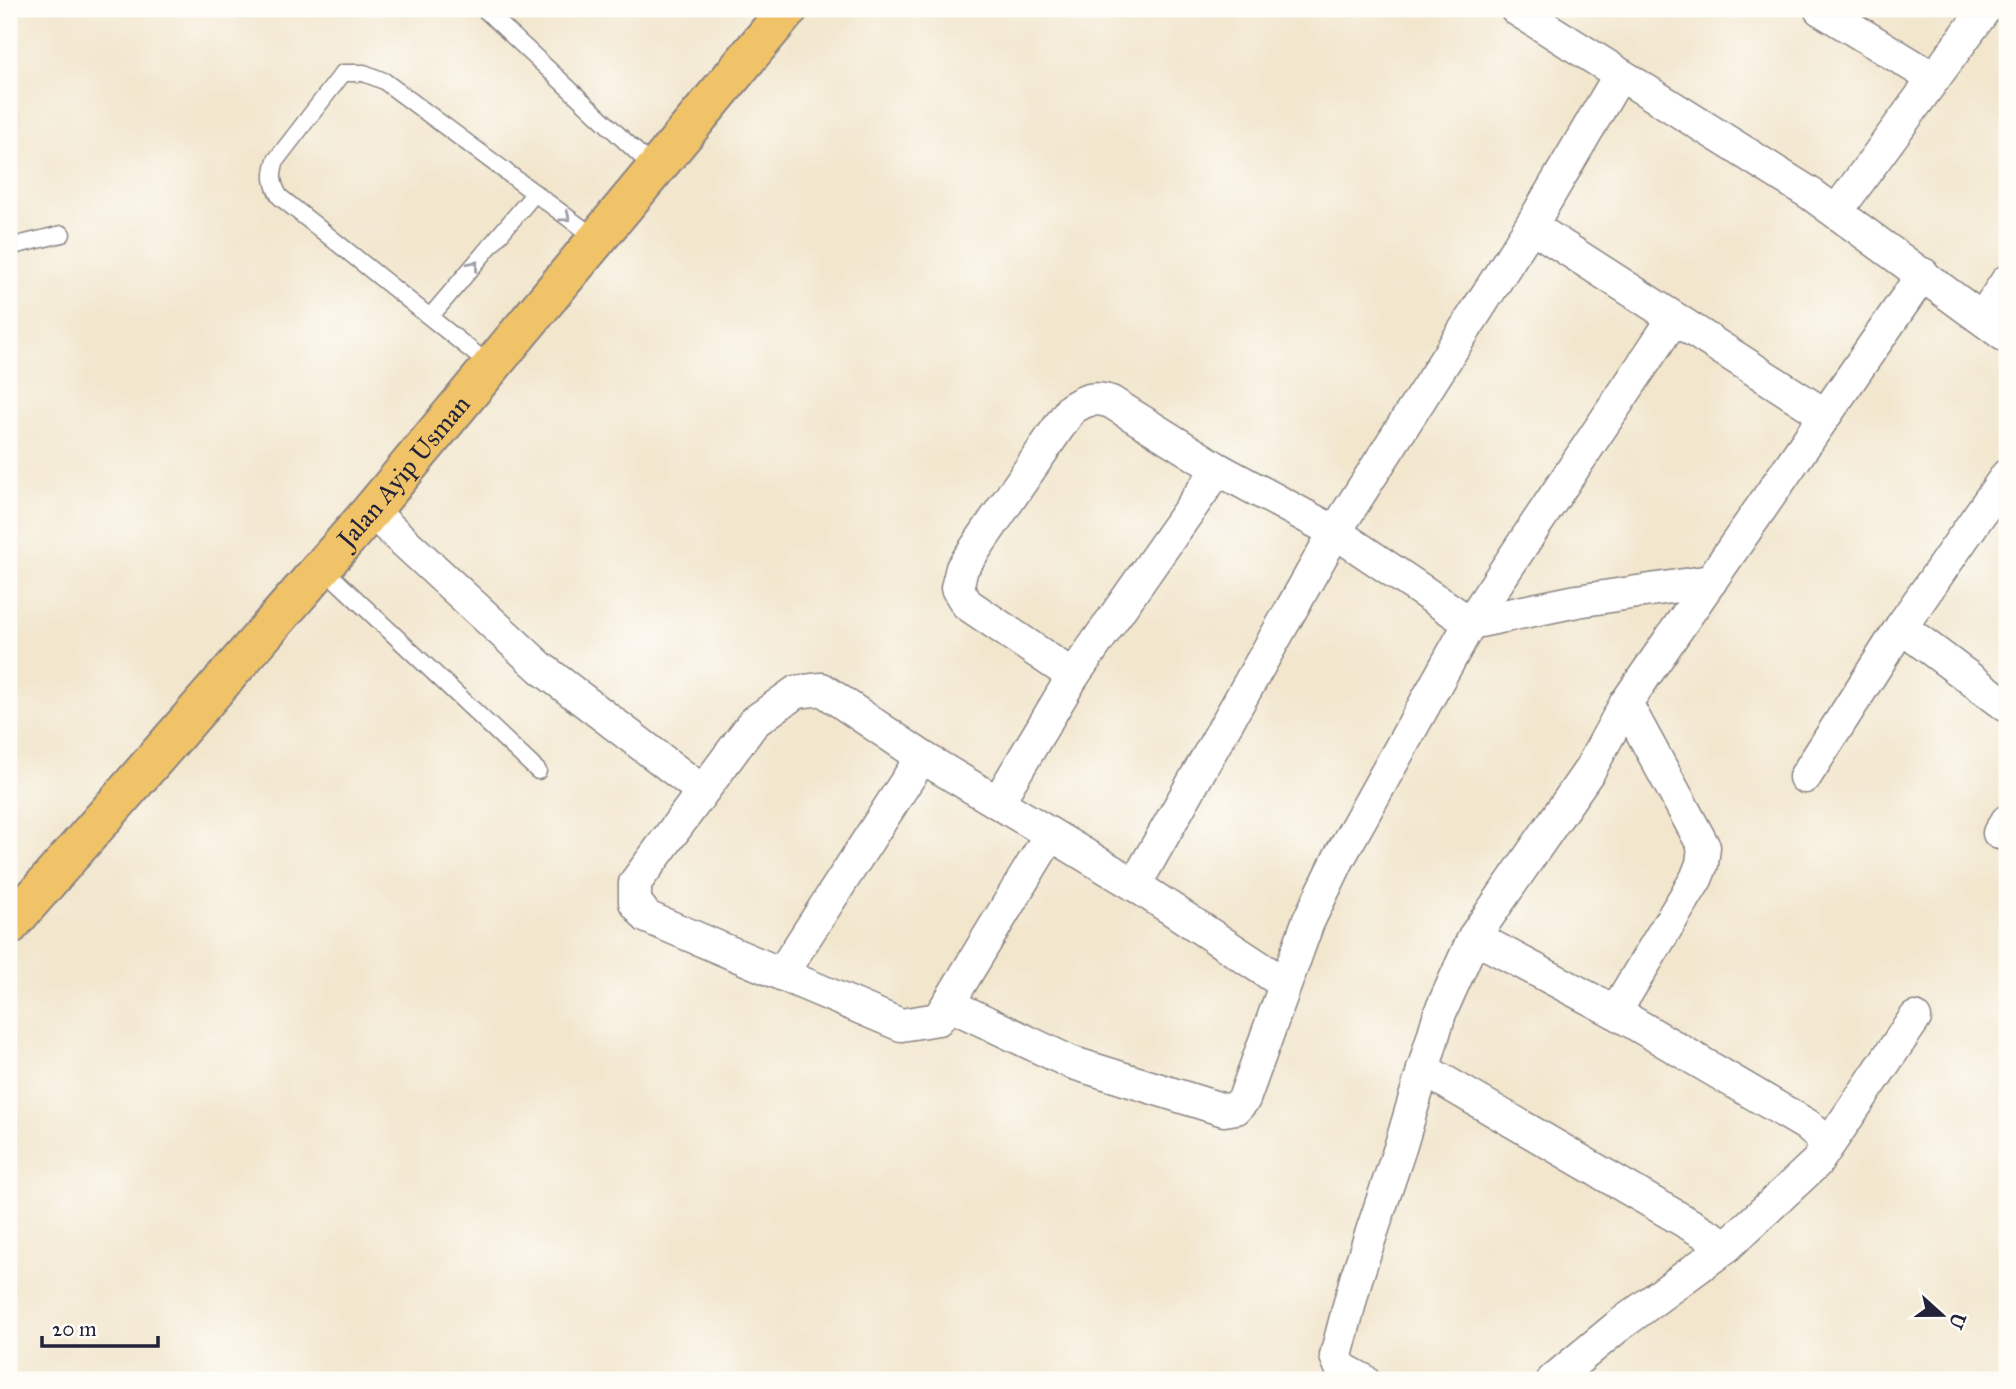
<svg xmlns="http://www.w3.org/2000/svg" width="2016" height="1389" font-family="'IM FELL Great Primer',serif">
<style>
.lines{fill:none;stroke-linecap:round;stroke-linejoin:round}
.service-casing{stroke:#8a8484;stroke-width:19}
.minor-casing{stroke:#8a8484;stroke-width:35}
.primary-casing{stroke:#8a8484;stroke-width:42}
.service{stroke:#fff;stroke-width:16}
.minor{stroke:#fff;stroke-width:32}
.primary{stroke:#f1c369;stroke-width:38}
.oneway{stroke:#9c9ca7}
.labels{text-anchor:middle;stroke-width:6;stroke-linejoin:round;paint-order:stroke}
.street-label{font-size:26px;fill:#22223b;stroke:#fdfcf7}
</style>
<rect width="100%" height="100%" fill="#fdfcf7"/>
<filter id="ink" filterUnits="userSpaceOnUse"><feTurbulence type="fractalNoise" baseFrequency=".0143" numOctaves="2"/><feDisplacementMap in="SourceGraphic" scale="14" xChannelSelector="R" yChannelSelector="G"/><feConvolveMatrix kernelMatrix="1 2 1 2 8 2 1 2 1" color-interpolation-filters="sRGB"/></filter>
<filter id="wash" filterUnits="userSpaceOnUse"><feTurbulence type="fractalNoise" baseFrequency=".00686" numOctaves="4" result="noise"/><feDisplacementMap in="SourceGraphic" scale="28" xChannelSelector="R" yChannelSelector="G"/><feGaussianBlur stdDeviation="1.57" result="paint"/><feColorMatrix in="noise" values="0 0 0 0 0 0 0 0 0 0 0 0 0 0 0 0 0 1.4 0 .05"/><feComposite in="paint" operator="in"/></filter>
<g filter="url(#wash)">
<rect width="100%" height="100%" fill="#f2e6cd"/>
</g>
<g filter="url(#ink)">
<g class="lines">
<defs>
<g id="service">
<polyline points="484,9 656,170"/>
<polyline points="9,247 62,234"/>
<polyline points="430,317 535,193"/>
<path d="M492,367L280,197C272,184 271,175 276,160L343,73H364L384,81L598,240"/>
<polyline points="322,567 538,771"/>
</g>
<g id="minor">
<polyline points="1516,9 1811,194 2007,337"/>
<polyline points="1820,9 1933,78"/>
<polyline points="1837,211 1985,9"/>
<polyline points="1531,226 1825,415"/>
<polyline points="1983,317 2007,281"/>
<polyline points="371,511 541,668 701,790"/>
<polyline points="1901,627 2007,706"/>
<path d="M1073,676L967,604L957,588L962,568L1071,409C1085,400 1094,396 1111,402L1218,469L1335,532L1470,623L1577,601L1711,581"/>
<polyline points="1805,777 1901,627 2007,475"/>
<polyline points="998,802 1073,676 1218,469"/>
<polyline points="1999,833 2007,821"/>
<polyline points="1050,835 948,1004 938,1019 901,1025 647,917 635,902 635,883 754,722 796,692 822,689 922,757 1135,885"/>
<polyline points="1474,937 1615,1012 1807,1125 1827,1143"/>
<polyline points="782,973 922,757"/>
<polyline points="1285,984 1135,885 1335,532 1531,226 1619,76"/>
<polyline points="948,1004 1070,1062 1224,1110 1236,1108 1244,1099 1308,922 1339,858 1470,623 1674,318"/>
<polyline points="1615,1012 1696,879 1702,864 1704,847 1626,703"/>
<polyline points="1423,1069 1727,1246"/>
<polyline points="1363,1380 1341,1368 1336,1356 1356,1279 1400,1148 1440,1013 1474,937 1589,771 1626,703 1923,274"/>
<polyline points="1553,1380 1617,1327 1727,1246 1817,1162 1915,1018"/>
</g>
<g id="primary">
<path id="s1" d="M9,926L371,511L788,9"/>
</g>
</defs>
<use href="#service" class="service-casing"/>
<use href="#minor" class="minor-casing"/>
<use href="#primary" class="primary-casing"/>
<use href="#service" class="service"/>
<use href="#minor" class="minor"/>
<use href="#primary" class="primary"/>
</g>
<defs><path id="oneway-chevron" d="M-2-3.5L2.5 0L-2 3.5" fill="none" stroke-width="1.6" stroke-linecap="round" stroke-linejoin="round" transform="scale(1.75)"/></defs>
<g class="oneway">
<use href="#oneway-chevron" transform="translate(566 217) rotate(37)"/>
<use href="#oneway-chevron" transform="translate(474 265) rotate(-50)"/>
</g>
</g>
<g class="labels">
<g class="street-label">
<text dy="9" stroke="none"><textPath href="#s1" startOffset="602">Jalan Ayip Usman</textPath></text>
</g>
</g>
<rect width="2016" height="1389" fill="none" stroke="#fdfcf7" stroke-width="35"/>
<g transform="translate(1942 1315) rotate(111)" stroke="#fdfcf7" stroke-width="5" paint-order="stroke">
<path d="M0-5L12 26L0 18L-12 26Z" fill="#22223b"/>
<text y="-10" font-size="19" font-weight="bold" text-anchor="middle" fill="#22223b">U</text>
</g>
<path d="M42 1336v10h116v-10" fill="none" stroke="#22223b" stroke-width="3.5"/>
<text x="52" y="1336" font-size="21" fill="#22223b" stroke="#fdfcf7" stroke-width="5" paint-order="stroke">20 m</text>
</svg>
